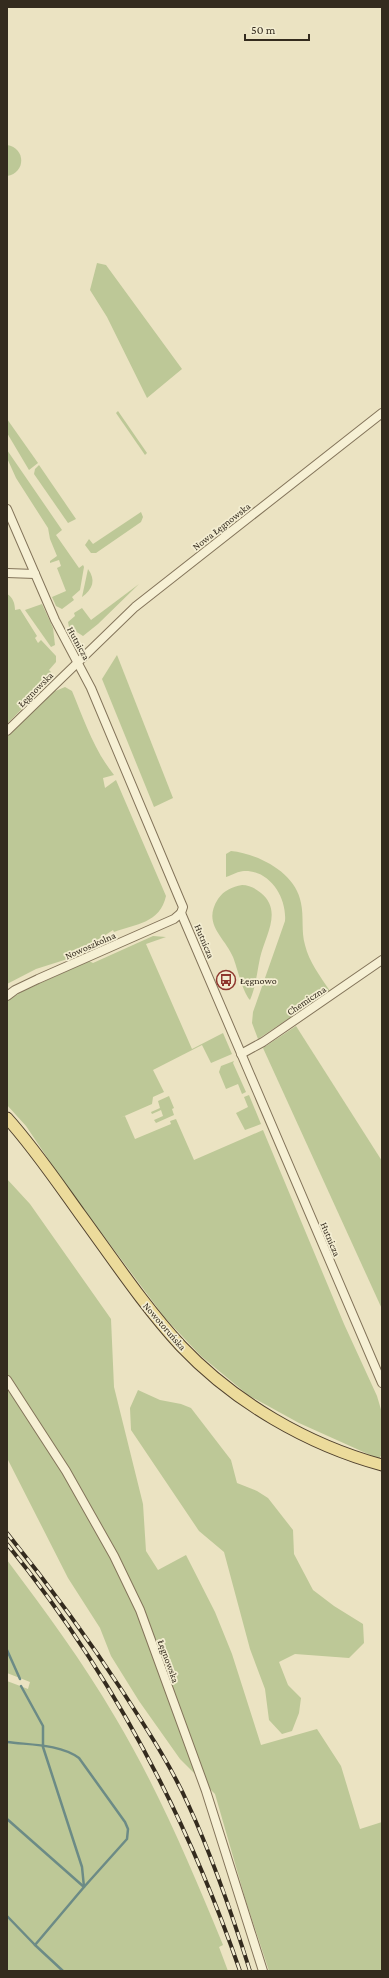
<svg xmlns="http://www.w3.org/2000/svg" width="389" height="1978" font-family="'Crimson Pro',serif">
<style>
.green{fill:#bdc897}
.lines{fill:none;stroke-linecap:round;stroke-linejoin:round}
.stream{stroke:#6c8b86;stroke-width:2.5}
.minor-casing{stroke:#83745a;stroke-width:10}
.major-casing{stroke:#51422e;stroke-width:13}
.minor{stroke:#f6f0d4;stroke-width:8}
.major{stroke:#ecdb9b;stroke-width:11}
.rail-casing{stroke:#342b1e;stroke-width:4}
.rail{stroke:#f3edd1;stroke-width:2.5;stroke-dasharray:8;stroke-linecap:butt}
.labels{text-anchor:middle;stroke-width:3.5;stroke-linejoin:round;paint-order:stroke}
.street-label{font-size:10px;fill:#342b1e;stroke:#f3edd1}
.poi-label{font-size:10px;fill:#342b1e;stroke:#f3edd1;text-anchor:start}
</style>
<rect width="100%" height="100%" fill="#ebe3c2"/>
<g class="green">
<path d="M7,145C26,148 26,173 7,176Z"/>
<polygon points="97,263 106,265 182,369 147,398 107,317 90,290"/>
<polygon points="118,411 147,453 145,455 116,413"/>
<polygon points="7,419 38,463 29,470 7,433"/>
<polygon points="7,450 62,530 56,535 79,568 83,565 84,567 80,590 72,597 74,600 62,609 56,606 52,597 66,591 57,568 61,566 59,560 50,563 50,561 57,556 50,539 48,528 16,478 7,458"/>
<polygon points="39,465 76,519 68,523 34,474 35,469"/>
<polygon points="141,512 143,517 141,522 96,553 91,553 85,545 89,539 93,544"/>
<path d="M88,569C96,580 93,589 82,597Z"/>
<polygon points="139,584 98,624 83,636 69,627 68,622 75,616 74,613 82,608 91,620"/>
<path d="M7,594C13,597 15,604 15,610L20,609L37,636L35,638L38,643L41,640L56,656V662L49,670L51,672L45,685L7,724Z"/>
<polygon points="42,604 53,628 55,645 51,647 25,610"/>
<polygon points="117,655 173,798 154,807 102,679"/>
<path d="M65,687L72,691C84,720 94,750 114,775L103,778L105,788L116,780L166,896C160,923 136,924 114,932L113,930L98,940V943L77,956L36,969L7,984V737L53,692Z"/>
<path d="M231,851C259,854 296,873 301,903C304,917 301,931 305,945C309,962 320,976 330,991L258,1039L252,1023L253,1012L285,921C287,898 270,870 244,871C239,871 232,875 226,877V854Z"/>
<path d="M242,885C249,885 255,888 261,893C283,911 265,936 260,958C257,972 256,986 250,1000C243,993 237,967 233,957C224,936 202,924 218,899C224,890 232,887 242,885Z"/>
<polygon points="153,936 166,937 146,944 192,1049 223,1033 232,1054 211,1063 202,1045 153,1070 164,1092 153,1097 152,1104 120,1118 125,1116 135,1139 171,1124 170,1121 176,1119 194,1160 263,1130 344,1324 377,1396 382,1413 382,1454 379,1459 299,1423 248,1395 201,1356 165,1318 65,1184 26,1126 7,1105 7,1001 23,991 89,961 93,963"/>
<polygon points="296,1026 382,1161 382,1309 263,1048"/>
<polygon points="234,1061 233,1063 246,1092 242,1094 238,1084 226,1089 219,1072 221,1066"/>
<polygon points="249,1095 261,1124 245,1130 236,1113 248,1107 244,1097"/>
<polygon points="169,1096 174,1108 172,1109 174,1115 156,1123 154,1120 163,1116 161,1110 152,1114 151,1112 160,1108 158,1101"/>
<polygon points="7,1179 30,1204 111,1319 114,1387 143,1504 146,1551 158,1570 186,1555 215,1612 232,1654 261,1745 317,1729 341,1766 360,1829 382,1822 382,1971 269,1971 245,1898 215,1794 180,1759 139,1701 111,1656 100,1628 68,1578 7,1458"/>
<polygon points="138,1390 160,1400 181,1404 191,1408 231,1460 237,1483 257,1491 268,1498 293,1530 294,1554 313,1590 334,1606 363,1624 364,1643 349,1658 295,1654 279,1662 288,1685 301,1698 299,1713 292,1731 282,1734 269,1720 265,1689 250,1649 224,1552 199,1531 131,1430 130,1408"/>
<path d="M7,1560C45,1611 83,1662 115,1717C158,1789 191,1867 223,1945L219,1947L228,1971H7V1681L28,1689L30,1682L7,1673Z"/>
</g>
<g class="lines">
<g class="stream">
<polyline points="7,1650 20,1679"/>
<polyline points="21,1686 43,1726 43,1747 82,1867 84,1887 35,1945 63,1971"/>
<path d="M7,1742C30,1745 60,1744 79,1758L125,1822L128,1829L127,1839L84,1887L7,1819"/>
<polyline points="7,1916 35,1945"/>
</g>
<defs>
<g id="minor">
<polyline points="7,509 55,620 91,688 180,900 183,907 181,913 382,1383"/>
<polyline points="7,573 35,574"/>
<polyline points="7,731 135,607 382,413"/>
<polyline points="7,996 15,990 38,979 174,919 181,913"/>
<polyline points="241,1054 263,1042 382,960"/>
<polyline points="7,1380 66,1471 114,1556 140,1610 206,1791 263,1971"/>
</g>
<path id="major" d="M7,1118C34,1148 57,1182 80,1214C113,1259 144,1306 181,1346C234,1402 308,1445 382,1465"/>
</defs>
<use href="#minor" class="minor-casing"/>
<use href="#major" class="major-casing"/>
<use href="#minor" class="minor"/>
<use href="#major" class="major"/>
<defs>
<g id="rail">
<path d="M7,1533C48,1584 87,1637 123,1692C146,1728 170,1764 188,1804C213,1858 232,1914 250,1971"/>
<path d="M7,1544C110,1671 187,1817 240,1971"/>
</g>
</defs>
<use href="#rail" class="rail-casing"/>
<use href="#rail" class="rail"/>
</g>
<defs>
<symbol id="bus-ring" viewBox="-11 -11 22 22"><circle r="9.5" fill="#f3edd1" stroke="#8f372e" stroke-width="1.5"/><path d="M-5-6H5V4H4V6H2V4H-2V6H-4V4H-5ZM-3.5-4V0h7V-4ZM-3.5 1.2v1.5H-2V1.2ZM2 1.2v1.5H3.5V1.2Z" fill="#8f372e"/></symbol>
</defs>
<g fill-rule="evenodd">
<use href="#bus-ring" x="215" y="969" width="22" height="22"/>
</g>
<g class="labels">
<g class="street-label">
<text transform="translate(221 526) rotate(-38)" y="4">Nowa Łęgnowska</text>
<text transform="translate(79 643) rotate(61)" y="4">Hutnicza</text>
<text transform="translate(35 689) rotate(-45)" y="4">Łęgnowska</text>
<text transform="translate(205 941) rotate(67)" y="4">Hutnicza</text>
<text transform="translate(90 945) rotate(-24)" y="4">Nowoszkolna</text>
<text transform="translate(306 1000) rotate(-34)" y="4">Chemiczna</text>
<text transform="translate(331 1239) rotate(67)" y="4">Hutnicza</text>
<text transform="translate(165 1326) rotate(49)" y="4">Nowotoruńska</text>
<text transform="translate(169 1661) rotate(70)" y="4">Łęgnowska</text>
</g>
<g class="poi-label">
<text x="240" y="984">Łęgnowo</text>
</g>
</g>
<rect width="389" height="1978" fill="none" stroke="#342b1e" stroke-width="16"/>
<path d="M245 34v6h64v-6" fill="none" stroke="#342b1e" stroke-width="2"/>
<text x="251" y="34" font-size="12" fill="#342b1e" stroke="#f3edd1" stroke-width="3" paint-order="stroke">50 m</text>
</svg>
